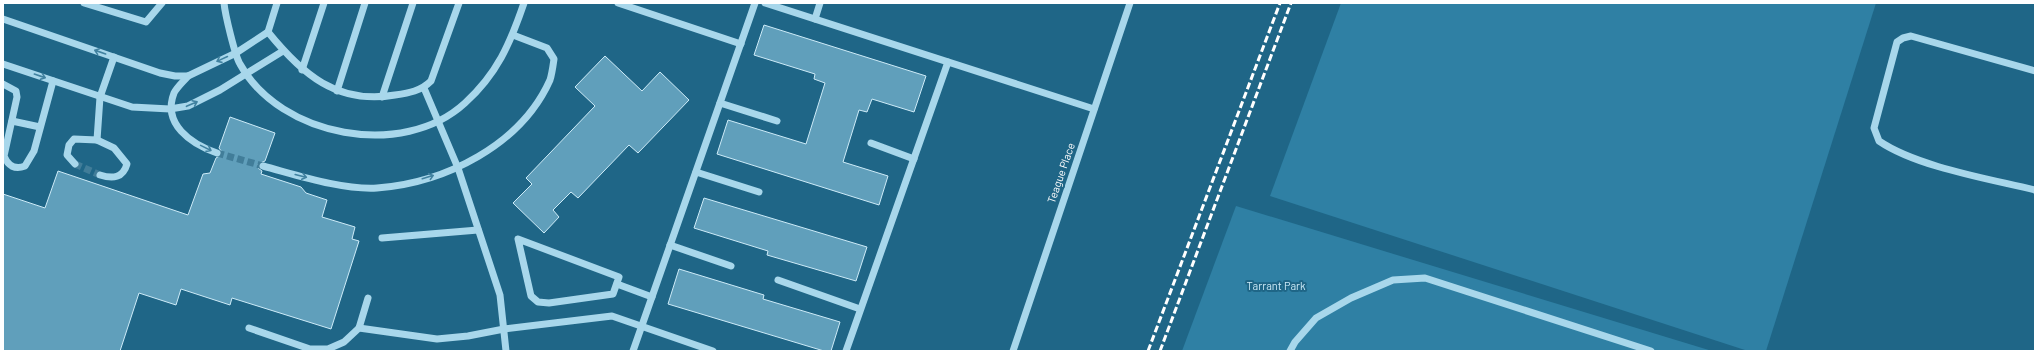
<svg xmlns="http://www.w3.org/2000/svg" width="2038" height="354" font-family="Barlow,sans-serif">
<style>
.green{fill:#2f80a4}
.building{fill:#609fbb;stroke:#cdebf8}
.lines{fill:none;stroke-linecap:round;stroke-linejoin:round}
.minor-tunnel{stroke:#417d99;stroke-width:7;stroke-dasharray:7 3.5;stroke-linecap:butt}
.minor{stroke:#a8d7eb;stroke-width:7}
.rail{stroke:#fff;stroke-width:3;stroke-dasharray:7 3;stroke-linecap:butt}
.oneway{stroke:#4182a0}
.labels{text-anchor:middle;stroke-width:4;stroke-linejoin:round;paint-order:stroke}
.street-label{font-size:11px;fill:#fff;stroke:#1f6687}
.park-label{font-size:11px;fill:#cdebf8;stroke:#1f6687}
</style>
<rect width="100%" height="100%" fill="#1f6687"/>
<g class="green">
<polygon points="1341,3 1876,3 1766,351 1748,351 1270,196"/>
<polygon points="1236,206 1712,351 1182,351"/>
</g>
<g class="building">
<polygon points="764,25 926,76 914,112 872,99 867,112 859,110 843,162 888,176 879,205 717,154 728,120 806,144 825,83 814,79 815,74 754,55"/>
<polygon points="605,56 642,91 660,72 689,100 638,153 629,145 578,198 571,192 553,210 559,217 544,233 513,203 532,184 526,178 595,106 575,87"/>
<polygon points="230,117 275,133 265,161 258,164 258,168 262,171 261,174 301,187 306,193 327,200 322,217 355,227 352,239 359,241 331,329 232,298 230,305 181,289 176,305 139,293 120,351 3,351 3,194 45,208 58,171 188,215 203,174 210,173 216,158 221,155 222,152 219,148"/>
<polygon points="704,198 867,247 856,281 767,255 768,251 694,228"/>
<polygon points="679,269 764,295 763,299 840,322 831,351 824,351 668,304"/>
</g>
<g class="lines">
<g class="minor-tunnel">
<polyline points="217,153 263,166"/>
<polyline points="75,164 100,175"/>
</g>
<g class="minor">
<polyline points="84,3 146,22 162,3"/>
<path d="M224,3C225,14 235,56 240,64C280,137 403,160 465,103C497,74 510,44 524,3"/>
<polyline points="618,3 741,44"/>
<polyline points="765,3 1094,109"/>
<polyline points="3,19 160,73 175,76 188,76 236,53 268,32 277,3"/>
<polyline points="815,19 820,3"/>
<path d="M268,32C302,74 337,105 395,95C409,93 421,91 431,81L459,3"/>
<polyline points="3,64 132,107 170,109 188,106 220,90 283,51"/>
<polyline points="302,70 324,3"/>
<path d="M2035,71L1911,36L1903,38L1897,42L1874,128L1879,141C1917,167 1990,179 2035,190"/>
<path d="M188,76C184,81 177,87 174,93C162,124 191,144 217,153"/>
<path d="M3,84L16,91L17,97L4,156C8,166 15,170 25,166L34,151L53,81"/>
<polyline points="424,88 458,168 500,295 506,351"/>
<polyline points="337,91 365,3"/>
<polyline points="382,97 413,3"/>
<polyline points="720,103 777,121"/>
<polyline points="12,121 40,127"/>
<path d="M97,140L114,148L127,164C123,178 113,179 100,175"/>
<polyline points="871,143 914,159"/>
<polyline points="75,164 67,155 69,145 74,139 97,140 100,97 114,57"/>
<path d="M263,166C297,175 342,190 377,188C445,183 521,145 550,80C552,74 553,66 554,59L547,48L513,35"/>
<polyline points="696,172 759,192"/>
<polyline points="382,238 478,230"/>
<polygon points="518,239 619,277 613,294 549,303 538,302 531,296"/>
<polyline points="670,245 731,266"/>
<polyline points="778,280 860,309"/>
<polyline points="617,284 652,297"/>
<polyline points="249,328 310,349 328,349 344,342 359,328 368,298"/>
<polyline points="359,328 437,339 468,336 504,329 612,316 713,351"/>
<polyline points="633,351 755,3"/>
<polyline points="846,351 948,62"/>
<polyline points="1013,351 1130,3"/>
<polyline points="1290,351 1295,342 1316,318 1351,298 1393,280 1425,278 1651,351"/>
</g>
<g class="rail">
<polyline points="1148,351 1280,3"/>
<polyline points="1160,351 1291,3"/>
</g>
</g>
<defs><path id="oneway-shaft" d="M-6 0H5M1.5-3L5.5 0L1.5 3" fill="none" stroke-width="1.6" stroke-linecap="round" stroke-linejoin="round"/></defs>
<g class="oneway">
<use href="#oneway-shaft" transform="translate(100 52) rotate(-161)"/>
<use href="#oneway-shaft" transform="translate(222 59) rotate(155)"/>
<use href="#oneway-shaft" transform="translate(40 76) rotate(19)"/>
<use href="#oneway-shaft" transform="translate(192 104) rotate(-23)"/>
<use href="#oneway-shaft" transform="translate(206 148) rotate(26)"/>
<use href="#oneway-shaft" transform="translate(301 176) rotate(14)"/>
<use href="#oneway-shaft" transform="translate(428 177) rotate(-17)"/>
</g>
<g class="labels">
<g class="street-label">
<text transform="translate(1061 173) rotate(-71)" y="4">Teague Place</text>
</g>
<g class="park-label">
<text x="1276" y="290">Tarrant Park</text>
</g>
</g>
<rect width="2038" height="354" fill="none" stroke="#ffffff" stroke-width="8"/>
</svg>
